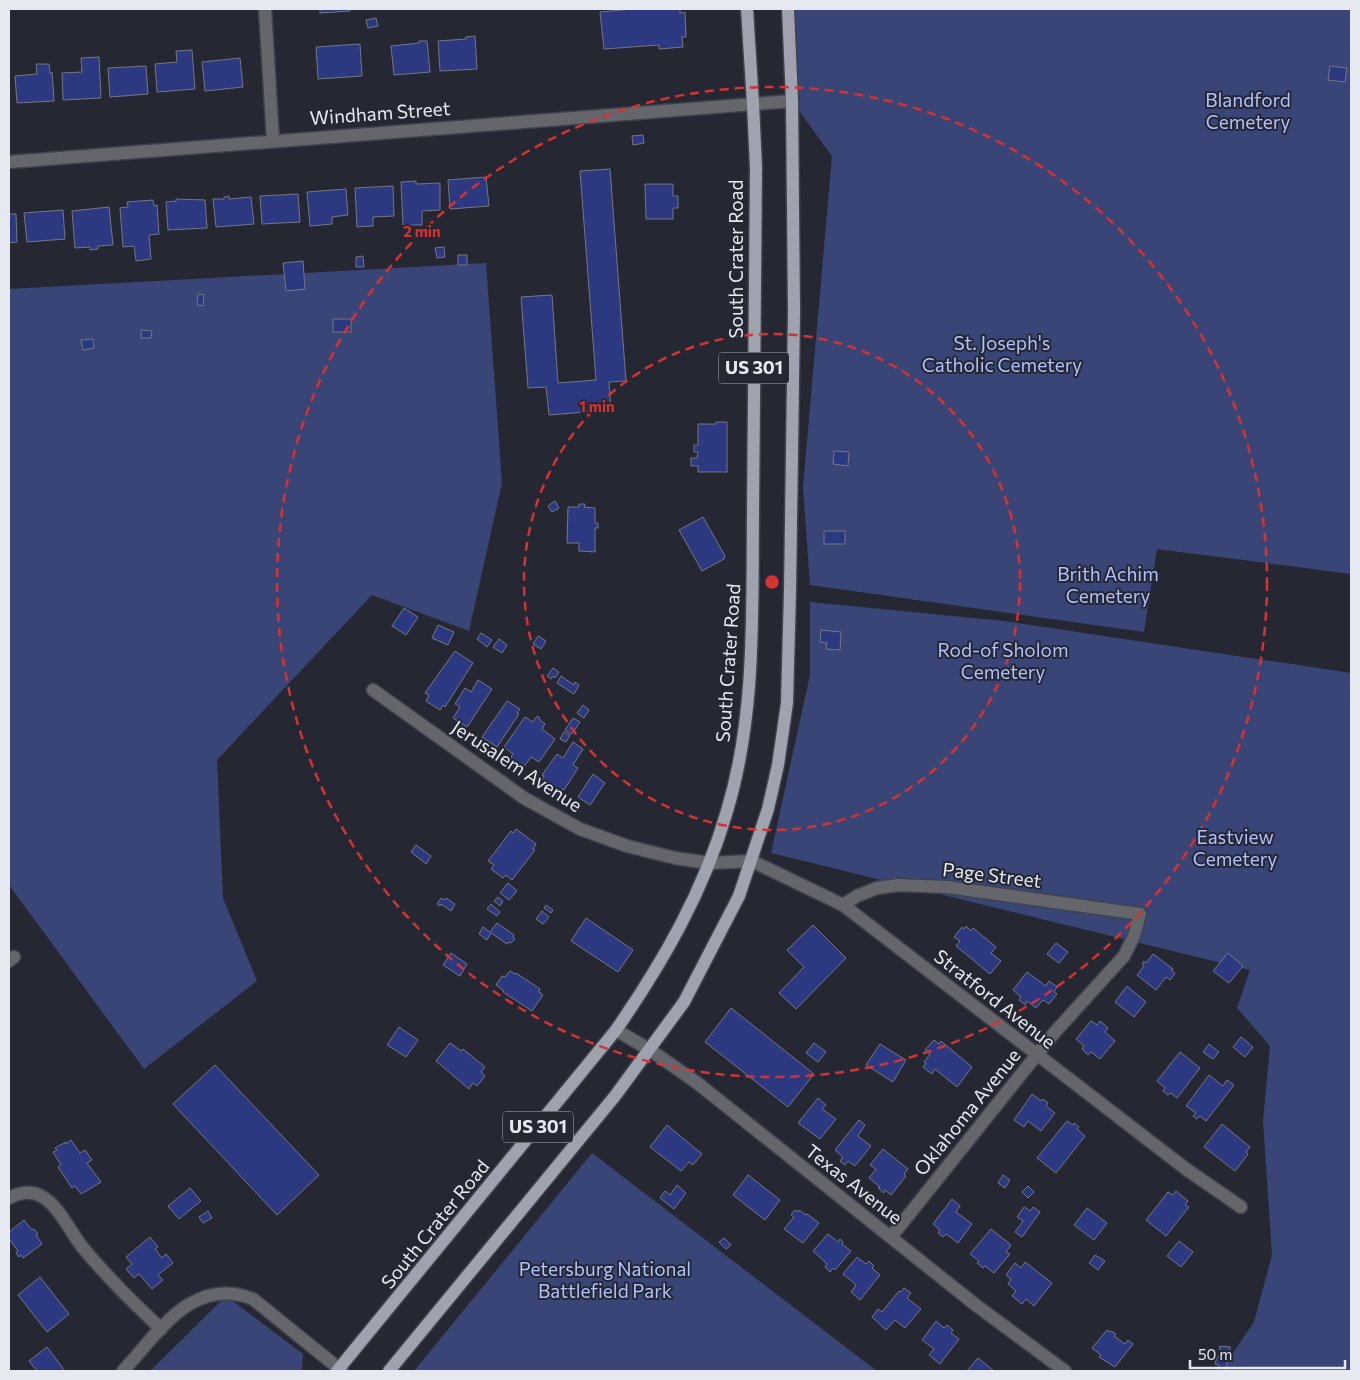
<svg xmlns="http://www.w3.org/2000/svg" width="1360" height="1380" font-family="Commissioner,sans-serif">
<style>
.green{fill:#394576}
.building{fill:#2c3980;stroke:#737784}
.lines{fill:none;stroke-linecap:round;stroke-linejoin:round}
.minor-casing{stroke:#40434e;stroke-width:15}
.major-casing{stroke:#40434e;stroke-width:15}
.minor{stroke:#64666c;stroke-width:12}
.major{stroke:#9fa3af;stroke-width:12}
.ring{fill:none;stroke:#d73232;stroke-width:2.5;stroke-dasharray:9 6}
.labels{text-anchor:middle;stroke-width:4;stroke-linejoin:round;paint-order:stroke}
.shield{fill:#252833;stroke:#adafb8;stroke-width:1}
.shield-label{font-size:18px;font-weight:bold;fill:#e7e9f1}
.park-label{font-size:19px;fill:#afc1ff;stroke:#252833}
.street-label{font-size:19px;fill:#e7e9f1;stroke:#252833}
.centre{fill:#d73232;stroke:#252833;stroke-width:2.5}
.ring-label{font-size:15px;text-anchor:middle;font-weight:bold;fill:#d73232;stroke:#252833;stroke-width:4;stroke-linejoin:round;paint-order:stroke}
</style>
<rect width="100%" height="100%" fill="#252833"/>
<g class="green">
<polygon points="781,9 1351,9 1351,574 1157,549 1144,632 810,585 803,487 832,156 792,101"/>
<polygon points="486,263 502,483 469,631 372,595 217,760 223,898 257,981 144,1069 9,885 9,289"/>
<polygon points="810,602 1004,621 1351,673 1351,1371 1221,1371 1254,1322 1272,1255 1263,1120 1270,1046 1237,1008 1250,970 771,853 810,675"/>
<polygon points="592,1153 877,1371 414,1371"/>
<polygon points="226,1296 303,1354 302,1371 150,1371"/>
</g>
<g class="building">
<polygon points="320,9 350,9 350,11 320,13"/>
<polygon points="632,9 680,9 680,13 685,12 686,37 682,37 683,47 659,49 659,45 604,49 600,12"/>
<polygon points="376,18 378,26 368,28 366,20"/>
<polygon points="475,36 477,69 440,71 438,41 466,39 466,37"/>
<polygon points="419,41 427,41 430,72 394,75 391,46 419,43"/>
<polygon points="360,44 362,76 318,79 316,47"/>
<polygon points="192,50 195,89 157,92 155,64 177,62 176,51"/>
<polygon points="99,57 101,98 63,100 62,73 82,72 81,58"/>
<polygon points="240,58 243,87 205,91 202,62"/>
<polygon points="36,64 49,64 50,73 52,72 54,101 17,103 15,76 37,74"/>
<polygon points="146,66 148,94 110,97 108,68"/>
<polygon points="1330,66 1347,68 1345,82 1328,80"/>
<polygon points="643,135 644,143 633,145 632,136"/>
<polygon points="610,169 626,381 609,382 611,410 549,415 546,387 528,388 521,297 552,295 558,383 596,380 580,171"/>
<polygon points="486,177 489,206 450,209 448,180"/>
<polygon points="416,181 416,184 440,183 440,210 422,211 422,225 403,225 401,182"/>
<polygon points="645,184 673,184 673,196 678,196 678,208 673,208 673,219 646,219"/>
<polygon points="393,186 394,216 373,217 373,226 357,227 355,188"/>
<polygon points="346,189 348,215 332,217 332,224 310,226 307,192"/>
<polygon points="298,194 300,222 262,224 260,196"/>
<polygon points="229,196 229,199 251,197 254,224 216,227 213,199 224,199 224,197"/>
<polygon points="176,199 205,200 207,228 168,230 166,202 176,201"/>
<polygon points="153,200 154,206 157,205 159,234 149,235 151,259 136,261 134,246 123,247 120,208 128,207 127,202"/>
<polygon points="109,207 113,245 98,246 98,249 90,250 90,247 75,248 72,211"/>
<polygon points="63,210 65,239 27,242 24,213"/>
<polygon points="9,214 16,214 17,242 9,243"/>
<polygon points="444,247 445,257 437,258 435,248"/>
<rect x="458" y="255" width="9" height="10"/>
<polygon points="363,256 364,267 356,267 356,257"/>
<polygon points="303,261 305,289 286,291 283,263"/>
<polygon points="198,294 204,295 203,306 197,305"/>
<rect x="333" y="319" width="18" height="13"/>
<polygon points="141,330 152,331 151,338 141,338"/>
<polygon points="93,339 94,348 83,350 81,340"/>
<polygon points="716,422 727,422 727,472 698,472 698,466 691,466 691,458 697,458 698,452 694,452 694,445 698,445 698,424 716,424"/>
<polygon points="834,451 849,452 848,466 833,464"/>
<polygon points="555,501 559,508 552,512 548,506"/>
<polygon points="579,504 585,504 584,507 595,508 595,523 598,523 598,528 595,528 595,552 579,551 579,543 567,543 568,507 579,507"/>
<polygon points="703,517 725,556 724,559 702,571 679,530"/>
<rect x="824" y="531" width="21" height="13"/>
<polygon points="404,608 418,617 406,635 392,626"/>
<polygon points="438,625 454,632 448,645 432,638"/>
<polygon points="821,630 841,632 840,650 826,649 827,643 820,642"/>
<polygon points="481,633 492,640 487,647 477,639"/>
<polygon points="538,636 546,641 541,649 533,644"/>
<polygon points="499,639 507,645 502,653 493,647"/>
<polygon points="455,651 473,663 445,707 443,705 440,710 426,701 429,695 425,693"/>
<polygon points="553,668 559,672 555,678 553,676 551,679 547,676"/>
<polygon points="561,676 574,685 575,682 579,685 574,694 557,683"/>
<polygon points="478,680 492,689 467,727 453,718 460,707 455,704 465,688 471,692"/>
<polygon points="507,701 520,709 517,713 519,714 497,747 482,737"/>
<polygon points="583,705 589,710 584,718 577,713"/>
<polygon points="537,716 540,718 539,719 545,724 542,729 555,739 539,762 531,757 523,768 510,759 513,754 504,747 525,717 533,722"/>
<polygon points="573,718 580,722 572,734 565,730"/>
<polygon points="564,732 570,735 566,742 560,739"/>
<polygon points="573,742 583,749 573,765 578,768 564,790 562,789 559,793 541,781 544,776 542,775 557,754 563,758"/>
<polygon points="593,774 605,783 590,805 578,797"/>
<polygon points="516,829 536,844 533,849 535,850 512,880 506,875 503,878 491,869 494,865 488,861 511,831 513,833"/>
<polygon points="416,845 431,856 426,864 411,852"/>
<polygon points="508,883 517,891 509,900 500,893"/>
<polygon points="498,897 503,901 500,906 494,901"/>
<polygon points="441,898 444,900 446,898 455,904 451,911 441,904 440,906 437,904"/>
<polygon points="491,904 500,912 497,916 487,909"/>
<polygon points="546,905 553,910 551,913 544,908"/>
<polygon points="542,911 549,917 543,924 536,919"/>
<polygon points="586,918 633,950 618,972 571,941"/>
<polygon points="497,923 514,935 513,937 515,939 511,943 509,942 507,944 491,933 487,940 479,934 483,927 490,932"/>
<polygon points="813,925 846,958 796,1009 779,993 804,967 787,950"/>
<polygon points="966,926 971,931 973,928 996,947 991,953 1001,961 990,974 956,946 960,941 954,937 962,927 964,929"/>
<polygon points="1056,943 1068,952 1059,963 1047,954"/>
<polygon points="451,953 467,964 460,976 443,965"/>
<polygon points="1228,953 1243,966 1229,983 1213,971"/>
<polygon points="1153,954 1173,969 1171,970 1175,973 1170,980 1166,977 1156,990 1137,975 1144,966 1142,964 1144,961 1146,963"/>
<polygon points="510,971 515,974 516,973 540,989 539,992 543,995 532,1011 503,992 504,991 496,985 502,976 505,977"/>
<polygon points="1027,972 1046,986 1049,981 1057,987 1054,992 1057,994 1049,1004 1043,1000 1036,1008 1027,1001 1025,1005 1019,1000 1021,997 1013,990"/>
<polygon points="1127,986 1146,1002 1134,1017 1115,1002"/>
<polygon points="731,1008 814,1074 788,1107 705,1042"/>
<polygon points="1091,1021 1097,1025 1100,1021 1108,1028 1105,1032 1115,1041 1100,1059 1091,1052 1088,1055 1082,1049 1084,1046 1076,1039"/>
<polygon points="399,1027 418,1040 406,1057 387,1045"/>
<polygon points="1241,1037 1253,1047 1245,1057 1233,1047"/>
<polygon points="934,1040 939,1044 941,1041 972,1067 957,1087 935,1069 932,1074 923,1067 926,1063 924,1062 930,1054 925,1050"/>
<polygon points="450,1043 461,1051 463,1049 485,1067 481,1072 485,1076 477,1086 473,1083 469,1089 436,1061"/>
<polygon points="814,1043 826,1052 818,1062 806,1053"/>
<polygon points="880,1044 906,1060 893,1082 866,1065"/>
<polygon points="1209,1044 1219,1052 1213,1059 1203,1052"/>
<polygon points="1180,1052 1200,1068 1177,1098 1171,1093 1168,1095 1163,1091 1165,1088 1157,1081"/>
<polygon points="215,1065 319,1175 277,1215 173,1104"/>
<polygon points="1209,1075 1223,1086 1227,1080 1234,1085 1206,1121 1200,1116 1197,1119 1193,1116 1196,1113 1186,1106"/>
<polygon points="1032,1094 1041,1101 1043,1099 1048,1103 1046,1106 1055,1113 1041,1131 1028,1121 1024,1127 1014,1120"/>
<polygon points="818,1098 826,1105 822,1109 836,1119 820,1139 798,1123"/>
<polygon points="859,1120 865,1125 858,1136 871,1146 855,1166 848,1161 845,1165 840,1161 843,1157 835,1150"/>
<polygon points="1067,1121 1073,1125 1074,1123 1079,1127 1077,1129 1085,1136 1056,1173 1037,1158"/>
<polygon points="1222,1124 1250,1147 1246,1152 1248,1154 1235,1171 1204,1147"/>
<polygon points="667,1125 702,1154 693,1165 689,1162 681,1171 650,1147"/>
<polygon points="71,1140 80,1153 85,1150 92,1160 87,1163 101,1182 81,1194 75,1186 72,1188 58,1167 61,1165 53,1152 57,1150 55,1148 66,1142 66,1144"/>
<polygon points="883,1149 908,1169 904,1174 906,1176 891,1195 885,1190 884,1193 878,1188 880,1187 869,1178 876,1169 870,1165"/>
<polygon points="748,1175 780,1200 765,1220 733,1195"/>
<polygon points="1003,1175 1010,1180 1005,1188 998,1183"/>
<polygon points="677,1185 686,1193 674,1209 660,1198 665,1191 670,1195"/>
<polygon points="1028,1186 1034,1192 1028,1198 1022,1192"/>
<polygon points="190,1188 201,1201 179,1219 168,1206"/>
<polygon points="1176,1191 1188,1201 1185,1205 1189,1207 1166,1236 1146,1220 1168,1192 1173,1195"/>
<polygon points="952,1199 960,1206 956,1212 972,1224 958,1243 946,1234 943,1237 938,1233 940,1230 933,1224"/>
<polygon points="1024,1207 1030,1211 1033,1207 1040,1212 1022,1237 1015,1232 1023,1221 1017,1217"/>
<polygon points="1087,1208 1107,1223 1094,1240 1074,1225"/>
<polygon points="795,1210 798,1212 799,1210 806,1215 807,1214 819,1223 803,1243 784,1229 794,1217 791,1215"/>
<polygon points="208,1211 212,1218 203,1223 199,1217"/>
<polygon points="24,1220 32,1230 34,1229 38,1234 36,1235 42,1244 23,1258 21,1255 19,1257 16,1253 18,1251 9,1239 9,1232"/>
<polygon points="991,1229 1011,1245 1006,1252 1010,1254 994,1273 985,1266 983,1268 977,1263 979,1261 970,1254"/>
<polygon points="828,1234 838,1242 840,1239 843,1242 842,1244 851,1251 835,1270 833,1268 830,1272 825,1267 827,1264 813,1251"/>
<polygon points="150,1237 158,1247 155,1249 162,1258 166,1254 173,1263 158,1275 163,1280 152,1289 139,1274 134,1278 126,1269 132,1264 126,1257"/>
<polygon points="724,1238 731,1245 726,1249 719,1242"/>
<polygon points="1179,1241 1193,1252 1181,1267 1167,1256"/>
<polygon points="1095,1255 1105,1261 1098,1270 1089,1263"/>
<polygon points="857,1257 866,1264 869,1261 874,1266 872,1268 880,1275 860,1300 851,1292 856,1285 843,1274"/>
<polygon points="1025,1262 1052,1283 1034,1306 1026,1299 1022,1304 1012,1296 1016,1291 1008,1284 1011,1279 1006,1275 1015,1263 1021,1268"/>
<polygon points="40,1277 69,1314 47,1332 18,1295"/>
<polygon points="904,1288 911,1293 907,1298 921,1309 905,1328 895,1320 886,1330 872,1317 878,1309 882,1312 899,1291 901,1292"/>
<polygon points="936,1321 944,1328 947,1325 953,1330 951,1333 959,1339 940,1364 929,1355 934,1349 922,1340"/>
<polygon points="1107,1330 1110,1332 1111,1331 1116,1334 1114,1336 1125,1344 1128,1340 1133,1344 1115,1367 1099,1357 1101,1355 1092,1348"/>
<polygon points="1220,1346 1230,1347 1230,1357 1219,1356"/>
<polygon points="47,1347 65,1371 37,1371 29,1361"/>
<polygon points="1217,1357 1228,1360 1225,1371 1217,1371 1219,1365 1215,1364"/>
<polygon points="978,1358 994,1371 967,1371"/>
</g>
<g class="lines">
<defs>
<g id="minor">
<polyline points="265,9 273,140"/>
<polyline points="9,162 792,101"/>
<polyline points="373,690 524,798 580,829 627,846 675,858 709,863 752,861 843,905 1186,1169 1241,1207"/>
<polyline points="843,905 857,896 877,888 898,885 947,887 1140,914 1134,936 1124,956 1055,1032 891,1237"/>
<polyline points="9,961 14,957"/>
<polyline points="616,1030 650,1050 696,1082 977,1306 1065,1371"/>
<path d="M9,1198C18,1193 31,1190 41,1196C59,1205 71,1234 84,1249C108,1278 134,1303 161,1329"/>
<path d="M123,1371C158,1333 193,1275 253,1299L342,1371"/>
</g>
<g id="major">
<path d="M337,1371L616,1030C663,962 704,891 727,811C756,715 752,613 753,513C754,398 755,283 756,168L753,104L747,9"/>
<polyline points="389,1371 615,1096 684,1002 739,896 768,809 778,765 787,703 790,591 794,312 792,101 788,9"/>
</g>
</defs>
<use href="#minor" class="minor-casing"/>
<use href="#major" class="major-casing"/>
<use href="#minor" class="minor"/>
<use href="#major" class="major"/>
</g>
<g class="ring">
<circle cx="772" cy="582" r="248"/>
<circle cx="772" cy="582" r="495"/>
</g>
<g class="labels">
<g class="shield">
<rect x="719" y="352.5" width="70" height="31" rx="4"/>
<rect x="503" y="1111.5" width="70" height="31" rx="4"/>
</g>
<g class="shield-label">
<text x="754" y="374">US 301</text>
<text x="538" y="1133">US 301</text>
</g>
<g class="park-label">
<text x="1248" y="107">Blandford<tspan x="1248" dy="22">Cemetery</tspan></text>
<text x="1002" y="350">St. Joseph's<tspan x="1002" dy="22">Catholic Cemetery</tspan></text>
<text x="1108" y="581">Brith Achim<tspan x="1108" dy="22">Cemetery</tspan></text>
<text x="1003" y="657">Rod-of Sholom<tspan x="1003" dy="22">Cemetery</tspan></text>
<text x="1235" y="844">Eastview<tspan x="1235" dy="22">Cemetery</tspan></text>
<text x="605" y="1276">Petersburg National<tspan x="605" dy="22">Battlefield Park</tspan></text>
</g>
<g class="street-label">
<text transform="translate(380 113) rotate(-4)" y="7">Windham Street</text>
<text transform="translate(736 259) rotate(-90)" y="7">South Crater Road</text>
<text transform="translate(728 663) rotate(-86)" y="7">South Crater Road</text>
<text transform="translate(517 766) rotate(33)" y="7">Jerusalem Avenue</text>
<text transform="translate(992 875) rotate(7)" y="7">Page Street</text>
<text transform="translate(995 999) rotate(38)" y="7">Stratford Avenue</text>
<text transform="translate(967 1112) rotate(-51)" y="7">Oklahoma Avenue</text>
<text transform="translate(854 1184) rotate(38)" y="7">Texas Avenue</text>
<text transform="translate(435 1224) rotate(-51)" y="7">South Crater Road</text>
</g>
</g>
<circle cx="772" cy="582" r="8" class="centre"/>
<g class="ring-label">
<text x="422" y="237">2 min</text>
<text x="597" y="412">1 min</text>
</g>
<rect width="1360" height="1380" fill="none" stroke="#e7e9f1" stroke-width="20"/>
<path d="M1190 1360v8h155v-8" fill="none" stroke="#e7e9f1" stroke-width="2.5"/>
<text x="1198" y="1360" font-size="15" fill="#e7e9f1" stroke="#252833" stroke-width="4" paint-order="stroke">50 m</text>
</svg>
